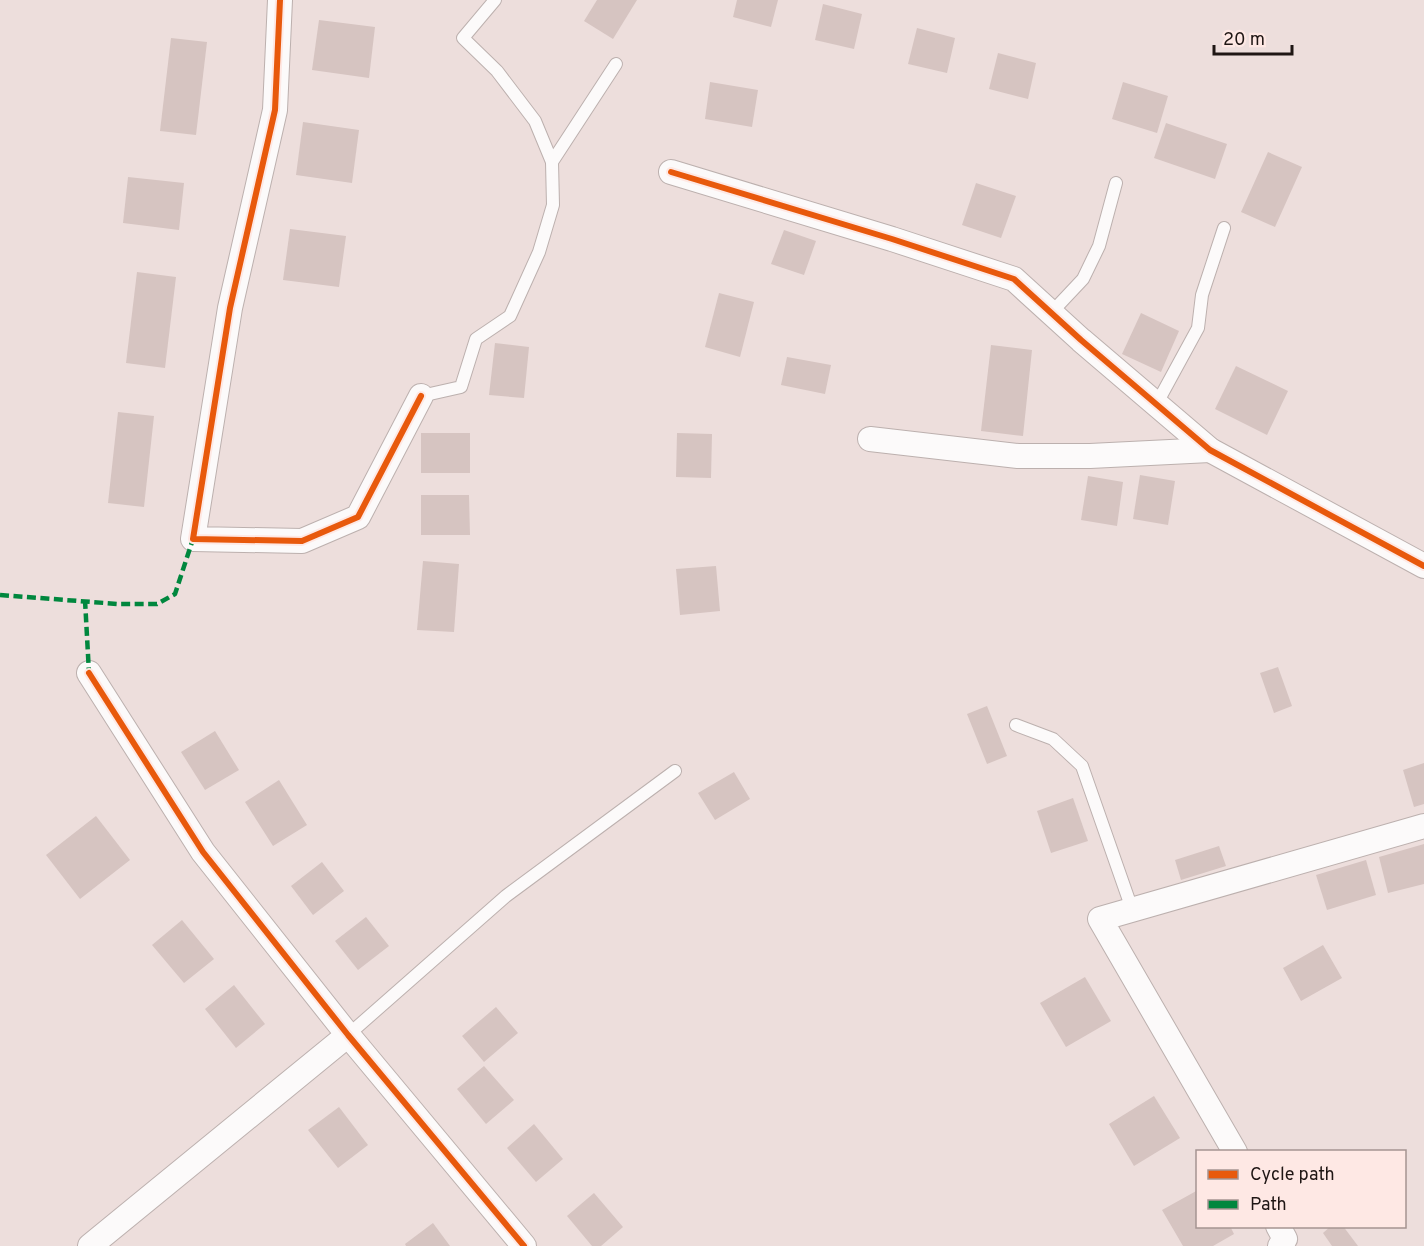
<svg xmlns="http://www.w3.org/2000/svg" width="1424" height="1246" font-family="Overpass,sans-serif">
<style>
.building{fill:#d6c4c1}
.lines{fill:none;stroke-linecap:round;stroke-linejoin:round}
.lane-casing{stroke:#bcb0ae;stroke-width:14}
.street-casing{stroke:#bcb0ae;stroke-width:26}
.lane{stroke:#fcfafa;stroke-width:12}
.street{stroke:#fcfafa;stroke-width:24}
.quiet{stroke:#00873e;stroke-width:4.5;stroke-dasharray:9 4.5;stroke-linecap:butt}
.cycleway-casing{stroke:#fee8e4;stroke-width:10}
.cycleway{stroke:#e8590c;stroke-width:6}
</style>
<rect width="100%" height="100%" fill="#eddedc"/>
<g class="building">
<polygon points="597,0 637,0 613,39 584,21"/>
<polygon points="737,0 778,0 771,27 733,17"/>
<polygon points="823,4 862,14 854,49 815,40"/>
<polygon points="319,20 375,27 369,78 312,70"/>
<polygon points="917,28 955,38 947,73 908,64"/>
<polygon points="171,38 207,42 196,135 160,131"/>
<polygon points="998,53 1036,63 1028,99 989,89"/>
<polygon points="710,82 758,90 752,127 705,119"/>
<polygon points="1123,82 1168,96 1157,133 1112,119"/>
<polygon points="303,122 359,130 352,183 296,175"/>
<polygon points="1166,123 1227,144 1215,179 1154,158"/>
<polygon points="1268,152 1302,167 1275,227 1241,212"/>
<polygon points="128,177 184,183 179,230 123,223"/>
<polygon points="976,183 1016,196 1001,238 962,225"/>
<polygon points="290,229 346,236 339,287 283,280"/>
<polygon points="784,230 816,241 804,275 771,264"/>
<polygon points="137,272 176,277 165,368 126,363"/>
<polygon points="719,293 754,302 740,357 705,347"/>
<polygon points="1141,313 1179,331 1161,372 1122,354"/>
<polygon points="495,343 529,347 524,398 489,395"/>
<polygon points="991,345 1032,350 1023,436 981,431"/>
<polygon points="787,357 831,365 825,394 781,385"/>
<polygon points="1236,366 1288,391 1267,435 1215,409"/>
<polygon points="118,412 154,416 144,507 108,503"/>
<rect x="421" y="433" width="49" height="40"/>
<polygon points="677,433 712,434 711,478 676,477"/>
<polygon points="1140,475 1175,481 1168,525 1133,519"/>
<polygon points="1088,476 1123,482 1117,526 1081,520"/>
<polygon points="421,495 469,495 470,535 421,535"/>
<polygon points="423,561 459,564 454,632 417,630"/>
<polygon points="716,566 720,611 680,615 676,569"/>
<polygon points="1278,667 1292,706 1274,713 1260,673"/>
<polygon points="987,706 1007,756 987,764 967,714"/>
<polygon points="215,731 239,770 205,790 181,752"/>
<polygon points="1424,763 1424,804 1414,807 1403,770"/>
<polygon points="734,772 750,799 715,820 698,793"/>
<polygon points="279,780 307,825 273,846 245,802"/>
<polygon points="1073,798 1088,841 1051,853 1037,811"/>
<polygon points="96,816 130,860 80,899 46,855"/>
<polygon points="1424,844 1424,884 1388,893 1379,857"/>
<polygon points="1219,846 1226,866 1181,880 1175,860"/>
<polygon points="1366,860 1376,895 1327,910 1316,875"/>
<polygon points="322,862 344,891 313,915 291,886"/>
<polygon points="366,917 389,946 358,970 335,941"/>
<polygon points="182,920 214,959 184,983 152,945"/>
<polygon points="1323,945 1342,978 1301,1001 1283,968"/>
<polygon points="1085,977 1111,1021 1066,1047 1040,1003"/>
<polygon points="234,985 265,1024 236,1048 205,1009"/>
<polygon points="496,1007 518,1033 484,1062 462,1036"/>
<polygon points="484,1066 514,1100 486,1124 457,1089"/>
<polygon points="1154,1096 1180,1138 1134,1166 1109,1124"/>
<polygon points="339,1107 368,1145 338,1168 308,1130"/>
<polygon points="534,1124 563,1159 536,1182 507,1148"/>
<polygon points="1198,1190 1198,1226 1230,1226 1234,1234 1213,1246 1183,1246 1162,1210"/>
<polygon points="594,1193 623,1227 601,1246 592,1246 567,1216"/>
<polygon points="433,1223 450,1246 406,1246 405,1244"/>
<polygon points="1331,1226 1343,1226 1358,1246 1332,1246 1323,1233"/>
</g>
<g class="lines">
<defs>
<g id="lane">
<polyline points="552,162 616,64"/>
<polyline points="1051,313 1083,279 1099,246 1116,183"/>
<polyline points="421,396 461,387 476,339 510,316 539,252 553,205 552,162 535,121 497,71 463,38 495,0"/>
<polyline points="1156,405 1198,328 1202,295 1224,228"/>
<polyline points="1016,725 1053,739 1082,766 1132,909"/>
<polyline points="348,1035 506,896 675,771"/>
</g>
<g id="street">
<polyline points="280,0 275,110 230,308 193,539 302,541 358,517 421,396"/>
<polyline points="671,172 892,239 1014,279 1081,340 1210,450 1424,566"/>
<polyline points="870,439 1018,456 1090,456 1210,450"/>
<polyline points="89,673 203,852 348,1035 524,1246"/>
<polyline points="1235,1152 1100,919 1424,826"/>
<polyline points="1278,1226 1285,1239 1280,1246"/>
<polyline points="90,1246 348,1035"/>
</g>
</defs>
<use href="#lane" class="lane-casing"/>
<use href="#street" class="street-casing"/>
<use href="#lane" class="lane"/>
<use href="#street" class="street"/>
<g class="quiet">
<polyline points="0,595 118,604 157,604 175,594 193,539"/>
<polyline points="85,600 89,673"/>
</g>
<defs>
<g id="cycleway">
<polyline points="280,0 275,110 230,308 193,539 302,541 358,517 421,396"/>
<polyline points="671,172 892,239 1014,279 1081,340 1210,450 1424,566"/>
<polyline points="89,673 203,852 348,1035 524,1246"/>
</g>
</defs>
<use href="#cycleway" class="cycleway-casing"/>
<use href="#cycleway" class="cycleway"/>
</g>
<rect x="1196" y="1150" width="210" height="78" fill="#fee8e4" stroke="#a59491" stroke-width="1.5"/>
<rect x="1208" y="1170" width="30" height="9" fill="#e8590c" stroke="#a59491" stroke-width="1.5"/>
<text x="1250" y="1180" font-size="18" fill="#1f1614">Cycle path</text>
<rect x="1208" y="1200" width="30" height="9" fill="#00873e" stroke="#a59491" stroke-width="1.5"/>
<text x="1250" y="1210" font-size="18" fill="#1f1614">Path</text>
<path d="M1214 45v9h78v-9" fill="none" stroke="#1f1614" stroke-width="3"/>
<text x="1223" y="45" font-size="18" fill="#1f1614" stroke="#fee8e4" stroke-width="4.5" paint-order="stroke">20 m</text>
</svg>
